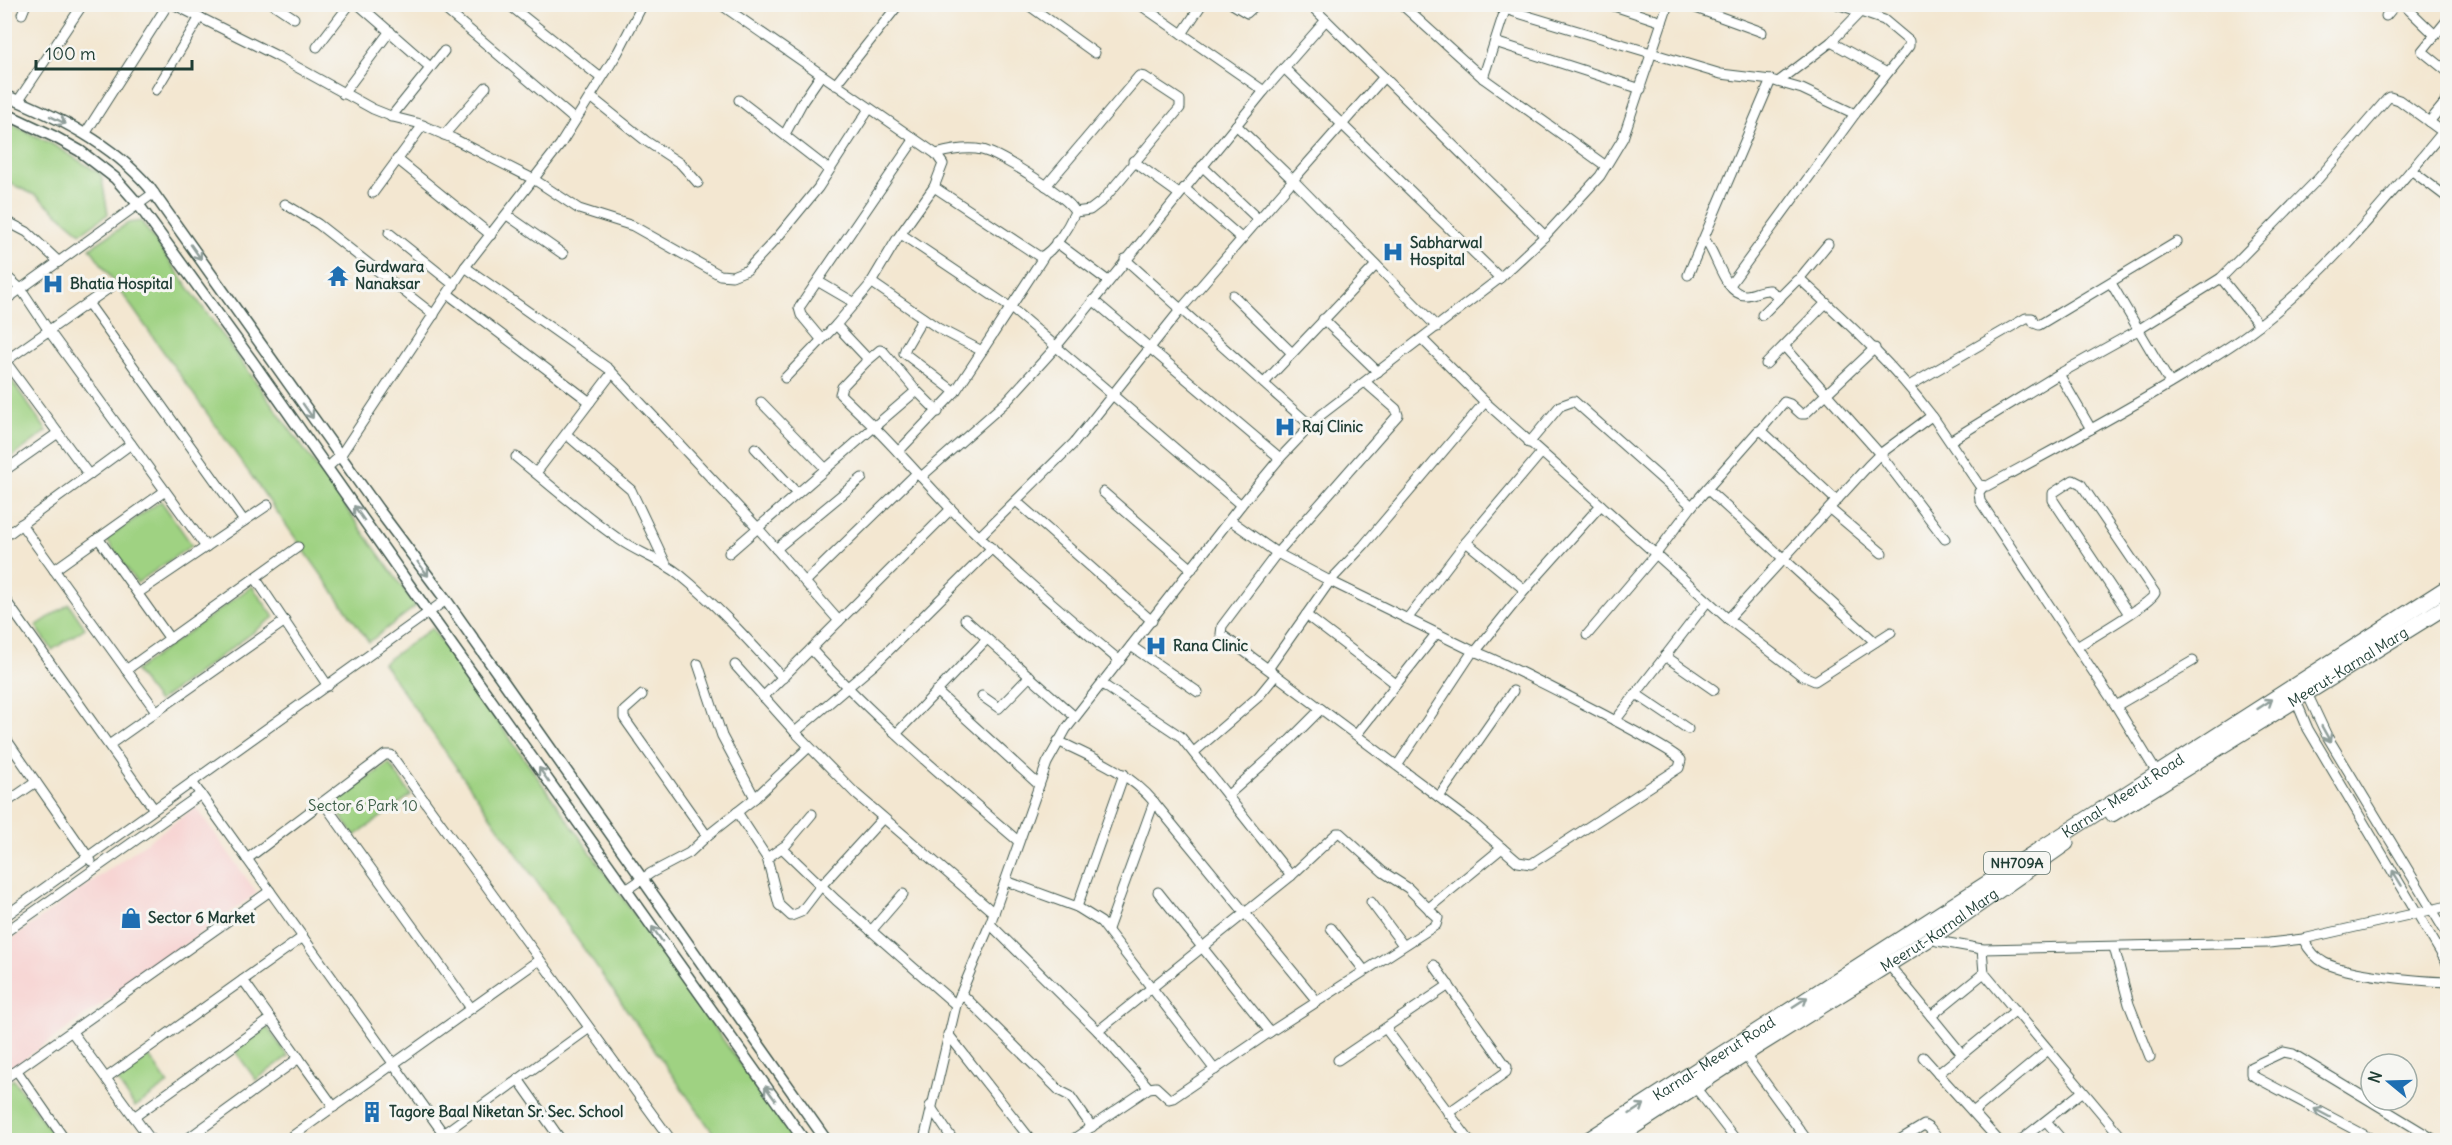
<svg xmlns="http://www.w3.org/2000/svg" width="2452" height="1145" font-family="Delius,sans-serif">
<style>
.built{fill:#f7d0cf}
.green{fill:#9fd282;stroke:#5f885b;stroke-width:1.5}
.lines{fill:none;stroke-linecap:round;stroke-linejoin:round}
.minor-casing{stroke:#3f564c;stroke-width:11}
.tertiary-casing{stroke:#3f564c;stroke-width:13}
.trunk-casing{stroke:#3f564c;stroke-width:17}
.minor{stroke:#fff;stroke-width:9}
.tertiary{stroke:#fff;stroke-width:10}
.trunk{stroke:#fff;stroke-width:15}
.oneway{stroke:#8f9e9a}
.labels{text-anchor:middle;stroke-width:6;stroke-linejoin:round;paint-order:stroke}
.shield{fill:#f6f6f2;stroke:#60746d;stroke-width:1.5}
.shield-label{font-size:14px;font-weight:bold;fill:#1f3d34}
.poi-label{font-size:15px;font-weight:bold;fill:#1f3d34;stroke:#f6f6f2;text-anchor:start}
.street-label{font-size:15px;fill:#1f3d34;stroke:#f6f6f2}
.park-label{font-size:15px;fill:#395b44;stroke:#f6f6f2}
</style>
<rect width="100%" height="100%" fill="#f6f6f2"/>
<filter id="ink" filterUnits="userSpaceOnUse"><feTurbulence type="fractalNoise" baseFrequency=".0167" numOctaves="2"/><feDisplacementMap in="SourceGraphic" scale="12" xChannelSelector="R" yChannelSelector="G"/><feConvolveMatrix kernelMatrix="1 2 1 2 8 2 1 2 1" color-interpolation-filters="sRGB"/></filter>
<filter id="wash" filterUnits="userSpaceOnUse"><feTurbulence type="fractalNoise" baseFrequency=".008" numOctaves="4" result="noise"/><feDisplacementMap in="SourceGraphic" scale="24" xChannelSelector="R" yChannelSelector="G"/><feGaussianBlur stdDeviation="1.35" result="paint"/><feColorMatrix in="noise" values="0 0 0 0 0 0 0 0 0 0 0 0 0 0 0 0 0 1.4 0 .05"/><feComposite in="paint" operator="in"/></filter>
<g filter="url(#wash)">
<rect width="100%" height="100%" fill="#f3e7d1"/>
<polygon class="built" points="196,807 257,893 5,1073 5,944"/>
<g class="green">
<polygon points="5,121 52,144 101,174 108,214 81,233 37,196 5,181"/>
<polygon points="141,221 416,606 369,642 90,248 128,223"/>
<polygon points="5,371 47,431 5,462 4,462"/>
<polygon points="161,501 192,545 137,583 106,539"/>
<polygon points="252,586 274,617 158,702 135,671"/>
<polygon points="69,604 85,628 52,650 36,626"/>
<polygon points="432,628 794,1140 718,1140 383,663"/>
<polygon points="389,763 411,795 355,836 332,804"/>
<polygon points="267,1027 288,1056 256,1080 235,1051"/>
<polygon points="149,1056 168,1084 135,1107 116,1079"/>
<polygon points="13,1079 57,1140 5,1140 5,1086"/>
</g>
</g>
<g filter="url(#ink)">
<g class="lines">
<defs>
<g id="minor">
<polyline points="173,4 275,55 373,109 393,117 417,123 454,139 535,180 579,209 633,226 720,275 732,276 747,270 777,238 818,188 869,109"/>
<polyline points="273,4 294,18"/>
<polyline points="358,4 430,67"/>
<polyline points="439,4 575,120"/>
<polyline points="508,4 601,78"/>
<polyline points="720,4 936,154 943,164 934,187 897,239 869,286 836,325 785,378"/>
<polyline points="1027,4 1095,53"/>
<polyline points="1232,4 1247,13 1257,4"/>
<polyline points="1401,4 1483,78 1606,166"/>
<polyline points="1488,4 1721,74 1771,80 1802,89 1855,114"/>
<polyline points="1608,4 1662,22"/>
<polyline points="1685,4 1762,32"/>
<polyline points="2403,4 2434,34"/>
<polyline points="22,14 26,4"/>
<polyline points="2386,16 2396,4"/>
<polyline points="2448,19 2422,51 2448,72"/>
<polyline points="1326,20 1545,236"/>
<polyline points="1182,34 1202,4"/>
<polyline points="1495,42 1641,89"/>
<polyline points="1831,42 1887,73"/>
<polyline points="317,47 350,4"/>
<polyline points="1284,68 1500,278"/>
<polyline points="1384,77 1293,180 1437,327"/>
<polyline points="1483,78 1507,4"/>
<polyline points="1778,82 1831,42 1868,4"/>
<polyline points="835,85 899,4"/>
<polyline points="156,90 200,17"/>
<polyline points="1264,91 1326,20 1309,4"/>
<polyline points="343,94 390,31"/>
<polyline points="591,97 646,141 681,164 698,183"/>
<polyline points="739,100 828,169"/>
<polyline points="18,101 83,4"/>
<polyline points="391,117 444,51"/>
<polyline points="2429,122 2448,99"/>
<polyline points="85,134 168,4"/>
<polyline points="785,134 803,101 821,75"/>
<polyline points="444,135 486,87"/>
<polyline points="397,159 491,235"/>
<polyline points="1133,161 1179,194"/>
<polyline points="1202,166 1258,219"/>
<polyline points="2411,170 2448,198"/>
<polyline points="1046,186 1139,76 1145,77 1180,100 1180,108 1103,200 1090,210 1075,212"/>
<path d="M934,187L1040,257C1054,252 1069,225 1075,212C1071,198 998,153 982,150C967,147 951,150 936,154"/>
<polyline points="1184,188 1241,238"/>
<polyline points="373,193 423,125"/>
<polyline points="285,204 318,224 434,315"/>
<polyline points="507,215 563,254"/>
<polyline points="4,220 27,232 59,262"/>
<polyline points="389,233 454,285"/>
<polyline points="901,234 1011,308 1241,505"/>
<path d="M1704,239C1716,250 1724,296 1746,295C1754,295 1761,289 1770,290L1780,298"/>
<polyline points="1056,242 1108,281"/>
<polyline points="1125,259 1310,425"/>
<polyline points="465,267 609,369 757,527 839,621"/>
<polyline points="4,274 21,289 49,331 206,547"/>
<polyline points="1688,275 1771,80"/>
<polyline points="2221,278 2259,325"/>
<polyline points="1799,279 1828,244"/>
<polyline points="819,282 855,303"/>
<polyline points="871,282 938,328 982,351 1044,256"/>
<polyline points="2111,283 2170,383"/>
<polyline points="1730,285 1855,114 1909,46 1909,41 1884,20 1837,4"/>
<polyline points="448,294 590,402"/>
<polyline points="1233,295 1292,353"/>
<polyline points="1093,300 1280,458"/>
<polyline points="4,301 154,193"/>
<polyline points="88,303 244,521"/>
<path d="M1762,315L1797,280H1801C1848,323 1894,365 1932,416"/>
<polyline points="923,318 906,347 904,353 955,392"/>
<polyline points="1323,319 1378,372"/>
<polyline points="821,339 801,315 799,308 914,140"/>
<polyline points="1422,339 1485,402 1601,505 1525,590"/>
<polyline points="1784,346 1880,454 1945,539"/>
<polyline points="5,361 89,475"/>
<polyline points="867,361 880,350 883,351 913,387 938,412"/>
<polyline points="4,362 112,286"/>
<polyline points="1766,364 1826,303"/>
<polyline points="2059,374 2091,429"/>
<polyline points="1264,383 1376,265"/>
<polyline points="1909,386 2026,318 2032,318 2034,323 2039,325 2177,242"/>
<path d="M916,391L874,427C900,453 924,481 949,507C1003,562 1061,612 1120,661"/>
<polyline points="761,402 825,468"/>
<polyline points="1761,430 1784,402 1790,404 1801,414 1805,414 1875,348"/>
<polyline points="566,434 631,490 666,564"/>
<polyline points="1950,441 2059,374 2138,330 2221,278 2318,179 2387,99 2390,97 2399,100 2443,132"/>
<polyline points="1529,443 1560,406 1574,401 1692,506"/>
<polyline points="755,448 796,492"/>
<polyline points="898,452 955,392 982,351"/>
<path d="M516,457C550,485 584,515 620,540C639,553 661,560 679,574C717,605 750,642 783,678"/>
<polyline points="328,467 340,456 465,267 560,145 618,52 643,4"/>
<polyline points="4,471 58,433"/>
<polyline points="536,473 612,373"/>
<polyline points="921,477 1006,402 1055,348 1264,91 1139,4"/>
<polyline points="1983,487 1979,492 1980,501 2116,706 2157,773"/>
<polyline points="1707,489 1875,642"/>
<polyline points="1103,492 1192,569"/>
<polyline points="1016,501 1152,621"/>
<path d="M1601,505L1728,619L1868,466L1880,454L1930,417H1933L1979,485L1987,486C2052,451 2117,416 2181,377C2204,362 2228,349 2250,332C2324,277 2383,204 2442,133L2448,135"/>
<polyline points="1830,509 1882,553"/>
<polyline points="1230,520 1277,553 1398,415 1396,409 1365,382"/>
<polyline points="21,524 156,711"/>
<polyline points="980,536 1074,443 1181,309 1293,180 1236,125"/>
<polyline points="4,537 131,444"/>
<polyline points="98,538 170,639"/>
<polyline points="1466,542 1541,453"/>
<polyline points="776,549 862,478"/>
<polyline points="729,553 874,427 840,394 842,387 865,363 867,358 836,325"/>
<polyline points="54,570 165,491"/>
<polyline points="256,579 328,686"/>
<polyline points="805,582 917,473"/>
<polyline points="138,593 268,505"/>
<polyline points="4,598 154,809"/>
<polyline points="1306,615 1396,684"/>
<polyline points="965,619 1074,716"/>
<polyline points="1407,619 1466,542 1525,590 1475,652"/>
<polyline points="1728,619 1801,675 1815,681 1891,632"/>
<polyline points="1587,635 1655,555 1692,506 1758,431 1763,432 1837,501"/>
<polyline points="1131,646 1198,692"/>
<path d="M2077,647C2091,638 2152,603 2155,593L2081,484L2073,480L2053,493V500L2129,614"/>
<path d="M811,649C874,718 947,780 1018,841"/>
<polyline points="1473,651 1330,581 1364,545 1485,402"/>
<polyline points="1665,656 1714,690"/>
<polyline points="698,664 722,736 755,798"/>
<polyline points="735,665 795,732 856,794 994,913"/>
<path d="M1268,669L1330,581L1277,553L1222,626L1221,634L1472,822L1518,862L1531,864L1679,768L1681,760C1673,748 1492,656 1473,651L1397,766"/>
<polyline points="126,670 298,547"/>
<polyline points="2305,689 2327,736 2448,936"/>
<polyline points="936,691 1039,785"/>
<polyline points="1636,694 1688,729"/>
<polyline points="642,695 624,711 624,718 707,836"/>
<polyline points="982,696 999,708 1030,676"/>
<polyline points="2294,696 2308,729 2448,965"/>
<polyline points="763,697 951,509"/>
<polyline points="2116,706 2193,661"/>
<polyline points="1615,721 1707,602"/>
<polyline points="795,732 875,664 992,548"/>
<polyline points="897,733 987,639"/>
<polyline points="1357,734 1436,634"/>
<polyline points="4,736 91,861"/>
<path d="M1058,741C1093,758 1129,772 1154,802L1108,929"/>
<polyline points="109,745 285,621"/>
<polyline points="1194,752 1258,697 1276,675"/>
<polyline points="192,782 448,1140"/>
<polyline points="1227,796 1290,740 1321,709"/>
<polyline points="1439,797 1513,691"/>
<polyline points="323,802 471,1008"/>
<polyline points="1154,802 1317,1001"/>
<polyline points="4,804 36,782"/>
<polyline points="737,812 767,858 779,905 791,916 801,912 821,886 883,818"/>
<polyline points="782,848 836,900 956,1005"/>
<polyline points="767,858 786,845 812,814"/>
<polyline points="247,859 385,755 391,755 671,1140"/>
<polyline points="1291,876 1337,833 1340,833 1383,872 1408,888 1429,909"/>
<polyline points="1006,881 1077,907 1101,922 1215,1070"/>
<polyline points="626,890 651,873 689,853 707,836 755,798 809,747"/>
<polyline points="1158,892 1270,1032"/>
<polyline points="1371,902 1403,945"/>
<polyline points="1077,907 1124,774"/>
<polyline points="4,917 446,600"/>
<polyline points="990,924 1098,1031 1149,1088"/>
<polyline points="1331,928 1364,970"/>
<polyline points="871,931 903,894"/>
<polyline points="4,933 201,794"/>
<polyline points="1930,933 1937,941 1982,949 2269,943 2303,939 2448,906"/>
<path d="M2303,939C2309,950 2315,958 2325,963C2350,975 2419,981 2448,982"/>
<polyline points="2114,947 2129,1004 2150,1057"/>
<polyline points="1982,949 1984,973 2124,1140"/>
<polyline points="1434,965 1507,1067 1506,1072 1448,1113"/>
<polyline points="1889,965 1962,1054"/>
<polyline points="243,980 334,1107"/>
<polyline points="961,993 1060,1091 1070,1096 1092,1127"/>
<polyline points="1931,1016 1984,973"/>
<polyline points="1386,1029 1469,1140"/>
<polyline points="1098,1031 1291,876 1180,736 1102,684"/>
<polyline points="72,1032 151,1140"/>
<polyline points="948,1034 1031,1140"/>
<polyline points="1745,1055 1807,1140"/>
<polyline points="1923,1057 1998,1140"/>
<polyline points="1338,1060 1449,985"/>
<polyline points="17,1071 65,1140"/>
<polyline points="1938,1074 2016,1010"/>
<polyline points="106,1078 303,937"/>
<polyline points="4,1079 270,891"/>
<polyline points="518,1079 561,1140"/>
<polyline points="1695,1087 1736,1140"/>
<polyline points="930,1106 953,1140"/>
<polyline points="1973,1112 2048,1050"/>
<polyline points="134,1117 271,1019"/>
<polyline points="2046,1121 2062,1140"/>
<polyline points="443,1134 588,1029"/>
<polyline points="186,1140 299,1058"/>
<polyline points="287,1140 539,960"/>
<polyline points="924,1140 956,1005 990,924 1047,763 1066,729 1241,505 1280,458 1321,415 1500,278 1545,236 1600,176 1623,138 1668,4"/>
<polyline points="1072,1140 1149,1088 1156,1087 1169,1099 1173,1098 1270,1032 1436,925 1438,918 1430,911 1430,907 1502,848"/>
<polyline points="1899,1140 1924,1125 1929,1128 1939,1140"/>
<polyline points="2021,1140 2082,1092"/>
<polyline points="2374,1140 2255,1077 2251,1074 2251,1067 2283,1052 2293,1054 2435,1140"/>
</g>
<g id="tertiary">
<path d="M4,95C58,117 111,143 149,187L378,509L446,600L826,1140"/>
<polyline points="4,113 55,137 80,151 115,178 138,204 252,361 429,613 804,1140"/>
</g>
<g id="trunk">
<path id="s1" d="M2112,814L2448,605"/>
<path id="s2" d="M1588,1140L2448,587"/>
<path id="s3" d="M1613,1140L1756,1047L1932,937L2066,843"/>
</g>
</defs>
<use href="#minor" class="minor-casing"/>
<use href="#tertiary" class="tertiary-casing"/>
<use href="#trunk" class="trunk-casing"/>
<use href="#minor" class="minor"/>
<use href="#tertiary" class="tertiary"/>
<use href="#trunk" class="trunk"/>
</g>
<defs><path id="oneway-shaft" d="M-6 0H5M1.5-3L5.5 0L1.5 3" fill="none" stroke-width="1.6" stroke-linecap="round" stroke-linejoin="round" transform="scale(1.5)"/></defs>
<g class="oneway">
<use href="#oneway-shaft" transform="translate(58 120) rotate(26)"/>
<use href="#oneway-shaft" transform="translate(196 252) rotate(55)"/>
<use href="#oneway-shaft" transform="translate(308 411) rotate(55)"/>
<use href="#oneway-shaft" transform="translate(359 513) rotate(-125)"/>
<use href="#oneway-shaft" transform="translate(423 569) rotate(53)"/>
<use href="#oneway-shaft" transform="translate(2265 704) rotate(-33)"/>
<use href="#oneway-shaft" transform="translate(2326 734) rotate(61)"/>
<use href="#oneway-shaft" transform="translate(544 775) rotate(-125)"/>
<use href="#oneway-shaft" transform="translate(2397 878) rotate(-121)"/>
<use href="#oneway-shaft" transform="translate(657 934) rotate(-125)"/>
<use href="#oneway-shaft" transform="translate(1800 1002) rotate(-33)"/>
<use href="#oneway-shaft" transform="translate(770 1093) rotate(-126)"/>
<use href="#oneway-shaft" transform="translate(1637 1109) rotate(-33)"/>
<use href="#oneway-shaft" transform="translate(2322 1113) rotate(-152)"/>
</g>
</g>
<defs>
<symbol id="hospital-bare" viewBox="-9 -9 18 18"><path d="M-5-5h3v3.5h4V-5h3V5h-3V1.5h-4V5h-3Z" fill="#1f6fb2" stroke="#f6f6f2" stroke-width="2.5" paint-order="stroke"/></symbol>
<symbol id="temple-bare" viewBox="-9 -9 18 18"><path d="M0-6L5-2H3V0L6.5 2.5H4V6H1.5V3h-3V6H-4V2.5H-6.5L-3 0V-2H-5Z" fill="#1f6fb2" stroke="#f6f6f2" stroke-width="2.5" paint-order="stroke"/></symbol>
<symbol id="shop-bare" viewBox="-9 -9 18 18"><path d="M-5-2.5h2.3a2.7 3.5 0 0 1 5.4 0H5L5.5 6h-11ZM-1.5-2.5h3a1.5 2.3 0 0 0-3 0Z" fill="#1f6fb2" stroke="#f6f6f2" stroke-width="2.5" paint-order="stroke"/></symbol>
<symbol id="building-bare" viewBox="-9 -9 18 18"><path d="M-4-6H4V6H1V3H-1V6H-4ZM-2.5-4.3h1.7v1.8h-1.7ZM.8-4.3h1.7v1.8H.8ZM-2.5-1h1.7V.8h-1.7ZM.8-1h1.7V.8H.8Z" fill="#1f6fb2" stroke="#f6f6f2" stroke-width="2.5" paint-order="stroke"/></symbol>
</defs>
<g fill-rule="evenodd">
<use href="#hospital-bare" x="1378" y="237" width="30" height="30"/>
<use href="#temple-bare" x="323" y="261" width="30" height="30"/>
<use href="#hospital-bare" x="38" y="269" width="30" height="30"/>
<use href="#hospital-bare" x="1270" y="412" width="30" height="30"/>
<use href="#hospital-bare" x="1141" y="631" width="30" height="30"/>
<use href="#shop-bare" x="116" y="903" width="30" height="30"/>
<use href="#building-bare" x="357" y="1097" width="30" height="30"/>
</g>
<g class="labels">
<rect class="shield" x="1984" y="852" width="66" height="22" rx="4.5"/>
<g class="shield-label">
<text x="2017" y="868">NH709A</text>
</g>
<g class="poi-label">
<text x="1410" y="248">Sabharwal<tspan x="1410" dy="17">Hospital</tspan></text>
<text x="355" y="272">Gurdwara<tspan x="355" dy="17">Nanaksar</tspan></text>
<text x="70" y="289">Bhatia Hospital</text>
<text x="1302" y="432">Raj Clinic</text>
<text x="1173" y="651">Rana Clinic</text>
<text x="148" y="923">Sector 6 Market</text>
<text x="389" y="1117">Tagore Baal Niketan Sr. Sec. School</text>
</g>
<g class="street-label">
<text dy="5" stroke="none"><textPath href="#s1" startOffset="278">Meerut-Karnal Marg</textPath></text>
<text dy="5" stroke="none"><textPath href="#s2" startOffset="636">Karnal- Meerut Road</textPath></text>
<text dy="5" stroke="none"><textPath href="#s3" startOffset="388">Meerut-Karnal Marg</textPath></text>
<text dy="5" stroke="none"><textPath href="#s2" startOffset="150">Karnal- Meerut Road</textPath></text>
</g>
<g class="park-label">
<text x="363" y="811">Sector 6 Park 10</text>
</g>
</g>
<rect width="2452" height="1145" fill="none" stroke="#f6f6f2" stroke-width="24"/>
<g transform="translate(2389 1082) rotate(289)"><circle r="28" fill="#f6f6f2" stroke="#a0aca6" stroke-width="1.5"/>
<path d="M0-4.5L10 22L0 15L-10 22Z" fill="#1f6fb2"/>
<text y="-9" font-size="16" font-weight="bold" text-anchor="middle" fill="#1f3d34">N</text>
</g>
<path d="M36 60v9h156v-9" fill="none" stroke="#1f3d34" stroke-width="3"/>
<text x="45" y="60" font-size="18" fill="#1f3d34" stroke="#f6f6f2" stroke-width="4.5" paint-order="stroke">100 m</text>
</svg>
